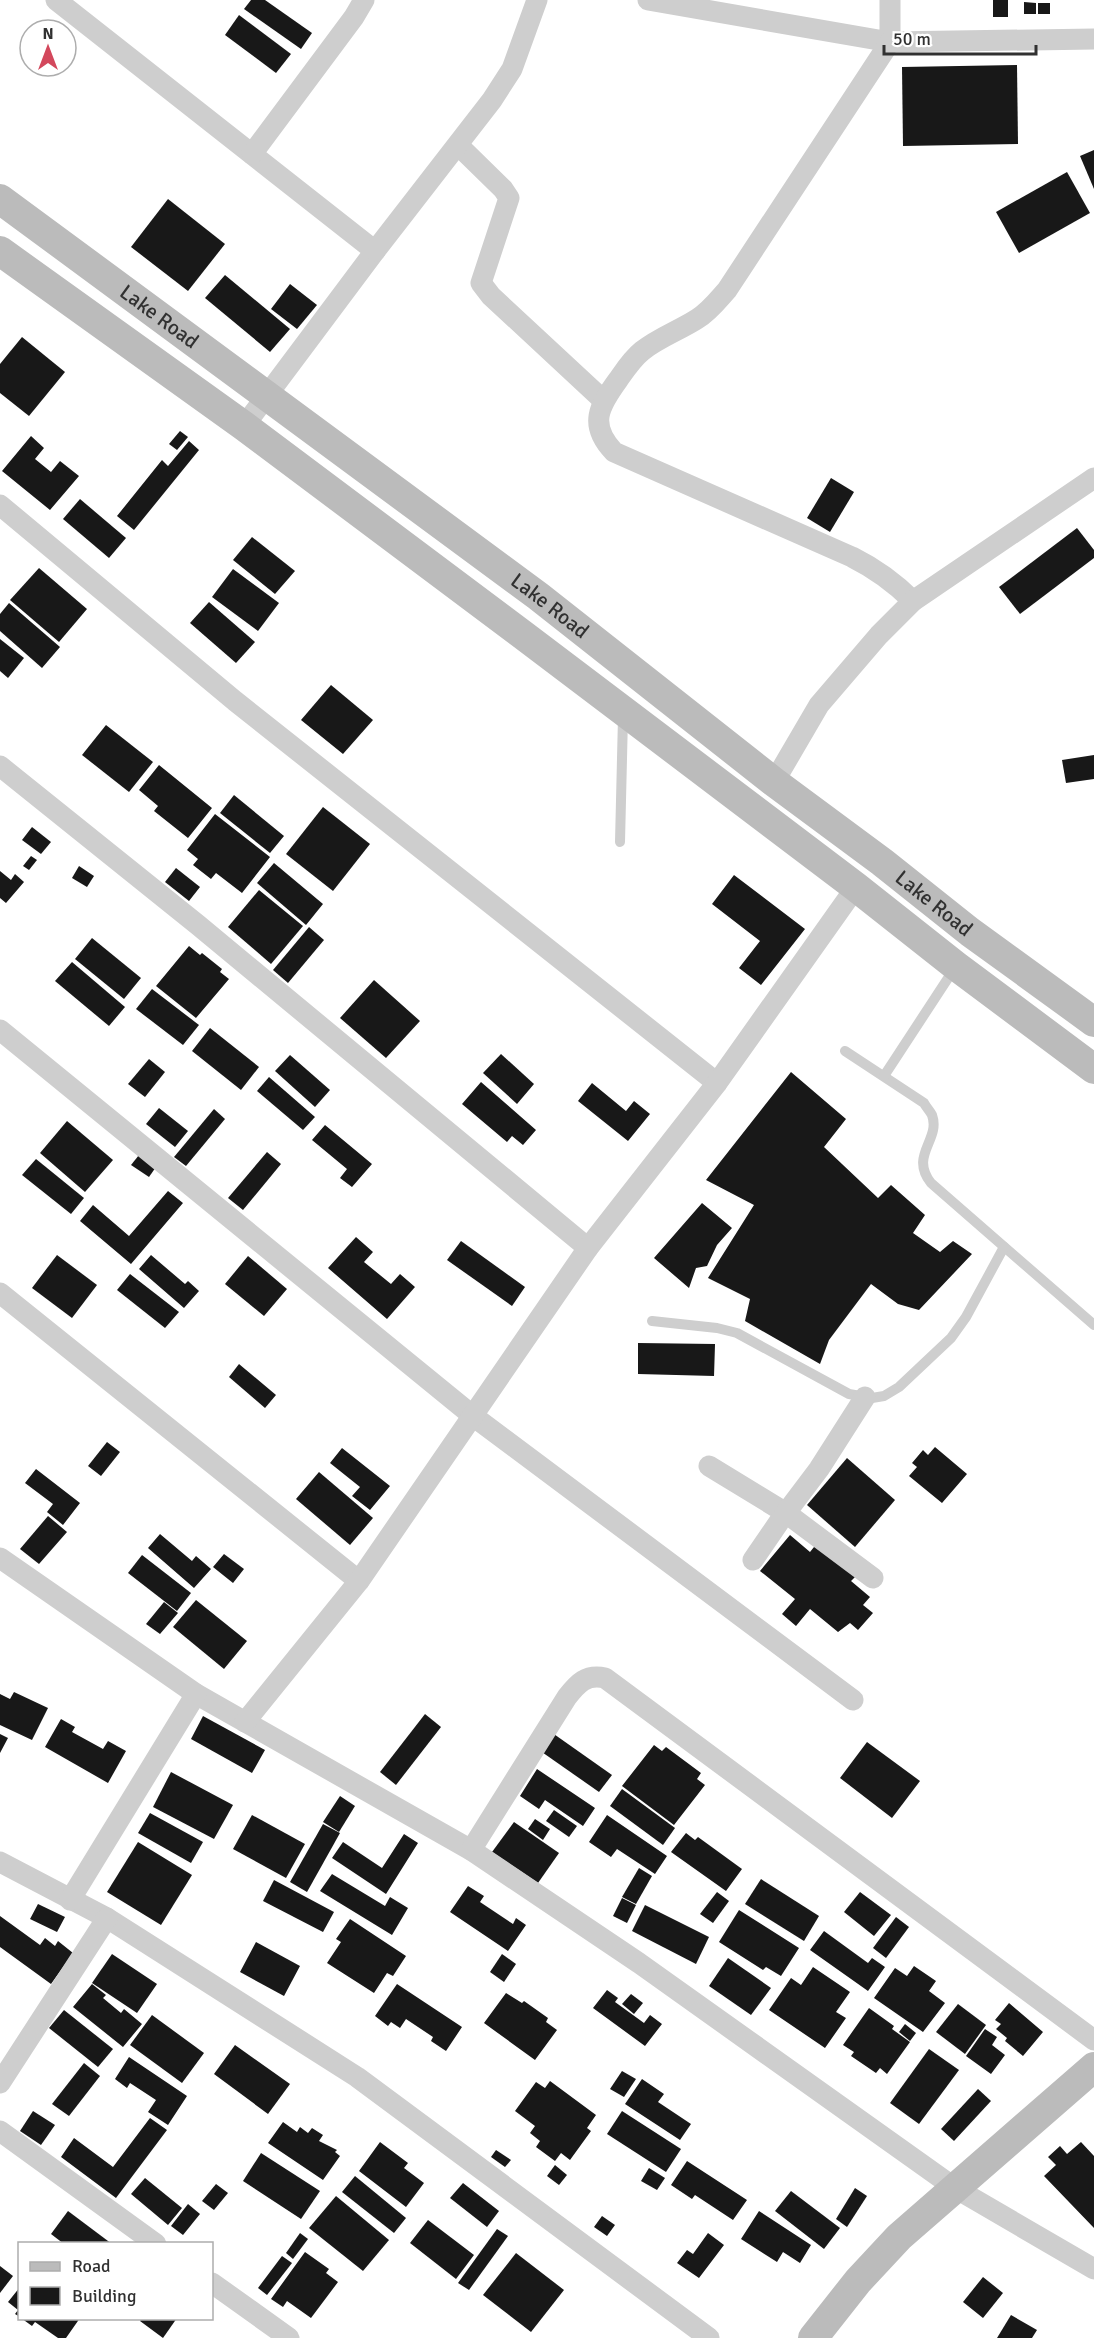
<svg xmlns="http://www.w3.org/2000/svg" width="1094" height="2338" font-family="Signika,sans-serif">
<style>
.building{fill:#181818}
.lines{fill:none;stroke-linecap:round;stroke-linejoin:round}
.lane{stroke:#cecece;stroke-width:10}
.street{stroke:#cecece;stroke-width:21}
.secondary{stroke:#bbb;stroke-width:30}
.labels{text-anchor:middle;stroke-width:6;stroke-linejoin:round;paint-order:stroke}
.street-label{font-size:21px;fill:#313131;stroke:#fff}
</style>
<rect width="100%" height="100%" fill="#fff"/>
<g class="building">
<polygon points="251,0 265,0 312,33 301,49 244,9"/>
<rect x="993" y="0" width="15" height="17"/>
<polygon points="1024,2 1036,3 1036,14 1024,14"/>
<rect x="1038" y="3" width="12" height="11"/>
<polygon points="239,15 291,54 276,73 225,35"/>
<polygon points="1017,65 1018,144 903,146 902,67"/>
<polygon points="1094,150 1094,189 1080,156"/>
<polygon points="1067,172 1090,213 1019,253 996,212"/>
<polygon points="168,199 225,244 188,291 131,247"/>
<polygon points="225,275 290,329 270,352 205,298"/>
<polygon points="290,284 317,305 297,329 271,309"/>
<polygon points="22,337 65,372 29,416 0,393 0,364"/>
<polygon points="180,431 188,437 177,450 169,444"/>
<polygon points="31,436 44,448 35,459 51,472 60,461 79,476 50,510 2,471"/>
<polygon points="189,441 199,450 134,530 117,516 162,460 168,466"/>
<polygon points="831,478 854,492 830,532 807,518"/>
<polygon points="80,499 126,538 109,558 63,519"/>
<polygon points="1077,528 1094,550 1094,558 1020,614 999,587"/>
<polygon points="252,537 295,571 275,594 233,560"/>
<polygon points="39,568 87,609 59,642 10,600"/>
<polygon points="233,569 279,603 258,631 212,597"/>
<polygon points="209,602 255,642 236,663 190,623"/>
<polygon points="9,603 60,647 42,668 0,631 0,614"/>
<polygon points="0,639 24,658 8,678 0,671"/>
<polygon points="331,685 373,720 343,754 301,720"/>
<polygon points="106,725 153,762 129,792 82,755"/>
<polygon points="1094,755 1094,779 1066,783 1062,760"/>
<polygon points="159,765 212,808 188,838 154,811 158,806 139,790"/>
<polygon points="234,795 284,836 270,853 220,813"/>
<polygon points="323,807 370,844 333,891 286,854"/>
<polygon points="215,814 270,857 242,893 216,873 211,879 193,865 198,859 187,850"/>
<polygon points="32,827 51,842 41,854 22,840"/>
<polygon points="31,856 37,860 29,870 23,866"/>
<polygon points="274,863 323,904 306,925 257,883"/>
<polygon points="79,866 94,876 87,887 72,878"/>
<polygon points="176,868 200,887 189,901 165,882"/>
<polygon points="0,871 11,880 15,874 24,882 6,903 0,898"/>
<polygon points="734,875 805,929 761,985 739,968 760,941 712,904"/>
<polygon points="259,890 303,926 271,964 228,927"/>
<polygon points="309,927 324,940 288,983 273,970"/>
<polygon points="92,938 141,978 124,999 75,959"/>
<polygon points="189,946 200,955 202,953 222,969 220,972 229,979 196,1018 156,986"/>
<polygon points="72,962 125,1007 109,1026 55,981"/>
<polygon points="374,980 420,1021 386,1058 340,1018"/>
<polygon points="152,989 199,1025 183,1045 136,1009"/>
<polygon points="210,1028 259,1067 241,1090 192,1051"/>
<polygon points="501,1054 534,1084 517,1104 483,1073"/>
<polygon points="290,1055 330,1090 315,1107 275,1071"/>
<polygon points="149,1059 165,1072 145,1097 128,1084"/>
<polygon points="791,1072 846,1119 824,1147 878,1198 891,1185 925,1215 913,1233 940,1252 953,1241 972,1254 919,1310 898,1304 871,1284 829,1340 820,1364 745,1321 750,1299 708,1278 754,1205 706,1180"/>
<polygon points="269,1077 315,1117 303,1130 257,1091"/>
<polygon points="481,1082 536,1130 523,1145 512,1136 507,1142 462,1104"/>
<polygon points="592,1083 626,1111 634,1101 650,1114 628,1141 578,1101"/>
<polygon points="159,1108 188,1131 175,1147 146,1124"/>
<polygon points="214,1109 225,1119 186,1166 174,1157"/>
<polygon points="67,1121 113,1160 85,1192 40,1153"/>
<polygon points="325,1125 372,1164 352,1187 340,1178 347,1169 312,1140"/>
<polygon points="267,1152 281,1164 243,1210 228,1198"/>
<polygon points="139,1155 156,1167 149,1177 131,1165"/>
<polygon points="36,1159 84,1198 71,1214 22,1175"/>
<polygon points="168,1191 183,1203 131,1264 80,1221 93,1205 129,1236"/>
<polygon points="702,1203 732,1228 717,1245 707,1266 696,1268 689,1288 654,1258"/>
<polygon points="356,1237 373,1252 364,1262 391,1284 400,1274 415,1287 387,1319 328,1268"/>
<polygon points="461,1241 525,1287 512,1306 447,1260"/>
<polygon points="57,1255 97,1285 72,1318 32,1288"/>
<polygon points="151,1255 185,1284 188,1281 199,1291 184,1308 139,1269"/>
<polygon points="248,1256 287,1289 264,1316 225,1284"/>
<polygon points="130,1274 179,1312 165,1328 117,1290"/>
<polygon points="638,1343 715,1344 714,1376 638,1374"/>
<polygon points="239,1364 276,1395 265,1408 229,1377"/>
<polygon points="107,1442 120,1452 101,1476 88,1466"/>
<polygon points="935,1447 967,1474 942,1503 909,1476 917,1467 912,1463 923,1450 928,1455"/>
<polygon points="342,1448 390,1486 370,1510 352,1496 360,1487 330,1463"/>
<polygon points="847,1458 895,1500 855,1547 807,1505"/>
<polygon points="36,1469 80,1503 63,1525 47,1512 53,1504 25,1483"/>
<polygon points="319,1472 373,1518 350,1545 296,1499"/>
<polygon points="48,1516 67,1532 39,1564 20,1549"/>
<polygon points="160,1534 192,1561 196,1556 211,1569 194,1588 148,1548"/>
<polygon points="790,1535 810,1552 818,1542 858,1574 851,1581 870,1597 863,1605 873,1613 858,1630 850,1623 838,1632 810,1609 796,1626 782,1614 795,1599 760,1571"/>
<polygon points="224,1554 244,1569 233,1583 213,1567"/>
<polygon points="142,1555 191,1593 177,1611 128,1573"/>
<polygon points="196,1600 247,1641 224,1669 173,1627"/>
<polygon points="164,1602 178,1613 160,1634 146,1624"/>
<polygon points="14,1692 48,1708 32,1740 0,1725 0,1694 10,1699"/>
<polygon points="425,1714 441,1727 396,1785 380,1772"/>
<polygon points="203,1716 265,1750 252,1773 191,1739"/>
<polygon points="61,1719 75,1727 72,1732 103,1749 108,1741 126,1751 108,1783 45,1747"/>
<polygon points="551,1732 612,1775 599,1792 539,1750"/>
<polygon points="0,1734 8,1738 0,1753"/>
<polygon points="867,1742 920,1781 892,1818 840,1778"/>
<polygon points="654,1745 662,1751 666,1747 701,1773 697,1779 705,1785 674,1825 622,1786"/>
<polygon points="537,1769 595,1808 583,1826 545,1800 539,1809 520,1796"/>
<polygon points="171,1772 233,1805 214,1839 153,1807"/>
<polygon points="622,1789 675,1828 663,1845 610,1806"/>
<polygon points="340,1796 355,1806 339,1832 323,1822"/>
<polygon points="554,1810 577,1826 569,1837 546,1821"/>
<polygon points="150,1813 203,1842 191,1863 138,1833"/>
<polygon points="252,1815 305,1844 286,1878 233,1849"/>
<polygon points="607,1815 667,1856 655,1874 617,1849 611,1857 589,1842"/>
<polygon points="535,1819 550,1829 543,1840 528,1829"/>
<polygon points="514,1822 559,1853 538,1883 492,1852"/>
<polygon points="323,1824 340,1833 307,1892 290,1882"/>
<polygon points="686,1833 695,1840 698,1837 742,1869 726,1891 671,1852"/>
<polygon points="404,1834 418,1843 386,1894 332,1858 343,1842 382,1868"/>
<polygon points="138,1842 192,1875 161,1925 107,1892"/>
<polygon points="639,1868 652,1876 636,1904 622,1897"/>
<polygon points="332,1874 385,1906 390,1897 408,1908 392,1935 320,1891"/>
<polygon points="761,1879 819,1916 804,1941 745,1904"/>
<polygon points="274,1880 334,1912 323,1932 263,1901"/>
<polygon points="468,1886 484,1896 480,1902 513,1924 516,1918 526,1925 508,1951 450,1912"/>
<polygon points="717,1892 729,1901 713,1923 700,1914"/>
<polygon points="860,1892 891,1915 874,1936 844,1912"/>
<polygon points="622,1898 636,1905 627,1923 613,1916"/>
<polygon points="38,1904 65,1917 57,1932 30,1919"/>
<polygon points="645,1905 709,1937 696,1964 632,1931"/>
<polygon points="739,1910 799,1948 781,1976 766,1967 763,1970 719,1942"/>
<polygon points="0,1916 40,1945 45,1938 55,1946 58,1941 73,1953 51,1984 0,1947"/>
<polygon points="896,1917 909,1927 886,1958 873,1948"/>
<polygon points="350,1919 406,1956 393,1976 387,1973 374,1993 327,1963 341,1942 336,1939"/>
<polygon points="824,1931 868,1963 872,1958 885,1967 868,1991 810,1950"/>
<polygon points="256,1942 300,1966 284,1996 240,1972"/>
<polygon points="112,1954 157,1984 137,2013 92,1983"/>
<polygon points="502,1954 516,1964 504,1982 490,1972"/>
<polygon points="728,1958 771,1988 751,2015 709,1986"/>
<polygon points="914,1966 936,1981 929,1991 945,2003 923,2032 874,1998 895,1968 907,1976"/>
<polygon points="813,1967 850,1992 836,2012 846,2018 825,2048 769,2010 791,1978 801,1985"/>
<polygon points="92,1984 106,1995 103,1998 121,2013 124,2009 142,2024 123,2047 73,2007"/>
<polygon points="397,1984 462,2027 446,2051 431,2041 433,2037 406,2019 400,2028 391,2022 388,2026 375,2016"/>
<polygon points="607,1990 618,1998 615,2002 644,2023 650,2015 662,2024 645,2046 593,2008"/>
<polygon points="506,1993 522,2003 524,2001 548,2018 546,2022 557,2030 535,2060 484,2023"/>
<polygon points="631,1994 643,2003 634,2014 622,2004"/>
<polygon points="1009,2003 1043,2032 1023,2056 1005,2041 1007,2038 996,2029 1001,2024 995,2020"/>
<polygon points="958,2004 986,2025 965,2054 936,2032"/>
<polygon points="869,2008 894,2026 892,2029 910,2042 887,2074 880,2068 876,2073 851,2056 854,2052 843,2045"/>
<polygon points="64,2010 113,2049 98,2067 49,2028"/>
<polygon points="152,2015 204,2053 182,2083 130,2045"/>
<polygon points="905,2024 916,2033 910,2041 899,2032"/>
<polygon points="985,2029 997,2037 992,2045 1005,2055 991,2074 966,2056"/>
<polygon points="235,2045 290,2084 268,2114 214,2074"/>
<polygon points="929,2049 959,2070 919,2124 890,2103"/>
<polygon points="129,2057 187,2096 168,2125 148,2112 156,2100 130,2083 127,2088 115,2079"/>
<polygon points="84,2063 100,2076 69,2116 52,2104"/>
<polygon points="622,2071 636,2079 624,2097 610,2089"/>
<polygon points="642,2079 664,2094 658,2102 691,2124 680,2140 625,2104"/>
<polygon points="550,2081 596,2115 587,2128 591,2131 570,2160 561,2153 555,2161 536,2147 540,2141 530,2133 535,2126 515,2111 536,2082 545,2088"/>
<polygon points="978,2089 991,2101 954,2141 941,2129"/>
<polygon points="33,2111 55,2125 41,2145 20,2131"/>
<polygon points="622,2111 681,2149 666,2172 607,2134"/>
<polygon points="150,2118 167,2130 116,2198 61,2157 74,2138 113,2167"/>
<polygon points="283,2122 297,2132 300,2127 308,2133 312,2128 323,2135 319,2141 337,2150 335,2152 340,2156 323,2180 268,2143"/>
<polygon points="380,2142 408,2163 404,2168 424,2183 406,2207 359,2171"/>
<polygon points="1081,2142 1094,2156 1094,2228 1044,2176 1056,2165 1048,2157 1060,2146 1067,2154"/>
<polygon points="496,2150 511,2160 505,2167 491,2157"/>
<polygon points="261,2153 320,2191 301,2219 243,2181"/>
<polygon points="687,2161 747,2200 733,2220 695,2195 692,2199 671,2185"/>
<polygon points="555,2165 567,2175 559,2185 547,2176"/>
<polygon points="649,2168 665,2178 657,2190 641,2181"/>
<polygon points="355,2176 406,2218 394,2233 342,2192"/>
<polygon points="145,2178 182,2208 168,2225 131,2194"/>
<polygon points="463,2183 499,2211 487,2227 450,2198"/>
<polygon points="216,2184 228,2193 214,2210 202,2201"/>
<polygon points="855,2188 867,2196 847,2227 836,2219"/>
<polygon points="791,2191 840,2228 824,2249 775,2211"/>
<polygon points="336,2196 389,2240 363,2271 309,2228"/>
<polygon points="188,2204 200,2214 183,2235 171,2226"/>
<polygon points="68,2211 112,2244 64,2244 51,2234"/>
<polygon points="759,2211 811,2245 800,2263 783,2252 777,2262 741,2239"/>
<polygon points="602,2216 615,2225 607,2236 594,2227"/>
<polygon points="428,2220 474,2255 456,2279 410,2243"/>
<polygon points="497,2229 508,2236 469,2290 458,2283"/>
<polygon points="300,2233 308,2239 293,2259 286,2253"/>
<polygon points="708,2233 724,2245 699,2278 677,2263 687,2250 693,2254"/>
<polygon points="305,2252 329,2269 326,2273 338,2282 311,2318 287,2301 283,2307 271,2299"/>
<polygon points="516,2253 564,2290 531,2332 483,2295"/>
<polygon points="282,2256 292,2263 267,2295 258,2288"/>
<polygon points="0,2266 13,2276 0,2293"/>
<polygon points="983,2277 1003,2293 983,2318 963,2302"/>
<polygon points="20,2287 20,2317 15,2314 18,2310 8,2302"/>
<polygon points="1011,2315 1037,2330 1032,2338 997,2338"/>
<polygon points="21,2318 80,2318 66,2338 58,2338 35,2322 32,2326"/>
<polygon points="142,2318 177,2318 163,2338 140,2321"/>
</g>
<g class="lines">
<g class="lane">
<polyline points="620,842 623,717"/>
<path d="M845,1051L924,1103C926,1107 930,1111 932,1115C941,1140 909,1155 931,1183L1094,1325"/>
<polyline points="884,1076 956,966"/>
<polyline points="652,1321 717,1328 737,1333 849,1394 872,1398 884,1396 899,1387 951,1338 966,1317 1004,1247"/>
</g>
<g class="street">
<polyline points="56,0 375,251 244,426"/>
<polyline points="648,0 890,42 890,0"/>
<polyline points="458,145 503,189 509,198 481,283 491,296 603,400"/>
<polyline points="252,154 354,17 364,0"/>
<polyline points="375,251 492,100 512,69 537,0"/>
<polyline points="0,505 235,701 717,1083"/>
<path d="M913,601C894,582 876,569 852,557L614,452C588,425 599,406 618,380C625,370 632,359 642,351C658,338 680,330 697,319C709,312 718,300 727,290L890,42L1094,39"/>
<polyline points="0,766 198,925 588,1248"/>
<polyline points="774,782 819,705 879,635 913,601 1094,478"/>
<polyline points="0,1030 473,1416 853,1700"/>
<polyline points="0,1293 359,1581"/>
<polyline points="709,1466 786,1513 873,1578"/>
<polyline points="0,1558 196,1694 471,1850 639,1963 955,2188 1094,2269"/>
<polyline points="753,1560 779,1522 819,1469 865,1397"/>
<polyline points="245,1722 359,1581 588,1248 717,1083 856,887"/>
<path d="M471,1850L567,1697C578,1683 586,1674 605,1678L1094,2040"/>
<polyline points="0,1862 107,1918 357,2077 709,2338"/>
<polyline points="70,1900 196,1694"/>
<polyline points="0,2083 107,1918"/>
<polyline points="0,2131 156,2244"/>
<polyline points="212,2283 289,2338"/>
</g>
<g class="secondary">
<path id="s1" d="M0,199L538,596L774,782L882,862L970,932L1094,1022"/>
<polyline points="0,251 244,426 523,635 856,887 956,966 1094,1069"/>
<polyline points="813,2338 858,2281 899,2237 1094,2067"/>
</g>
</g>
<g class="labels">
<g class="street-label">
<text dy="7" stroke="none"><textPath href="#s1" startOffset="198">Lake Road</textPath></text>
<text dy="7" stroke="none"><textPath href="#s1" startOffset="684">Lake Road</textPath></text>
<text dy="7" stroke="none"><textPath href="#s1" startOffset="1170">Lake Road</textPath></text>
</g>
</g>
<rect x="18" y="2242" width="195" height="78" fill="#ffffff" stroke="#adadad" stroke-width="1.5"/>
<rect x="30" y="2262" width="30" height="9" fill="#bbbbbb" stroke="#adadad" stroke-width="1.5"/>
<text x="72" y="2272" font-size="18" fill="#313131">Road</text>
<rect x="30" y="2287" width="30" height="18" fill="#181818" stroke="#adadad" stroke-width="1.5"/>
<text x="72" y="2302" font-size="18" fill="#313131">Building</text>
<g transform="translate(48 48)"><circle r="28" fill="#ffffff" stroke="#adadad" stroke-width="1.5"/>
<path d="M0-4.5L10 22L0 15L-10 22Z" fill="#d3485c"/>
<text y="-9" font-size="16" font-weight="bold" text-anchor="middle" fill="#313131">N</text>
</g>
<path d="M884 45v9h152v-9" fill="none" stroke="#313131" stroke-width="3"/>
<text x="893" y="45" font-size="18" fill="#313131" stroke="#ffffff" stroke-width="4.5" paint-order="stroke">50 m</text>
</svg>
